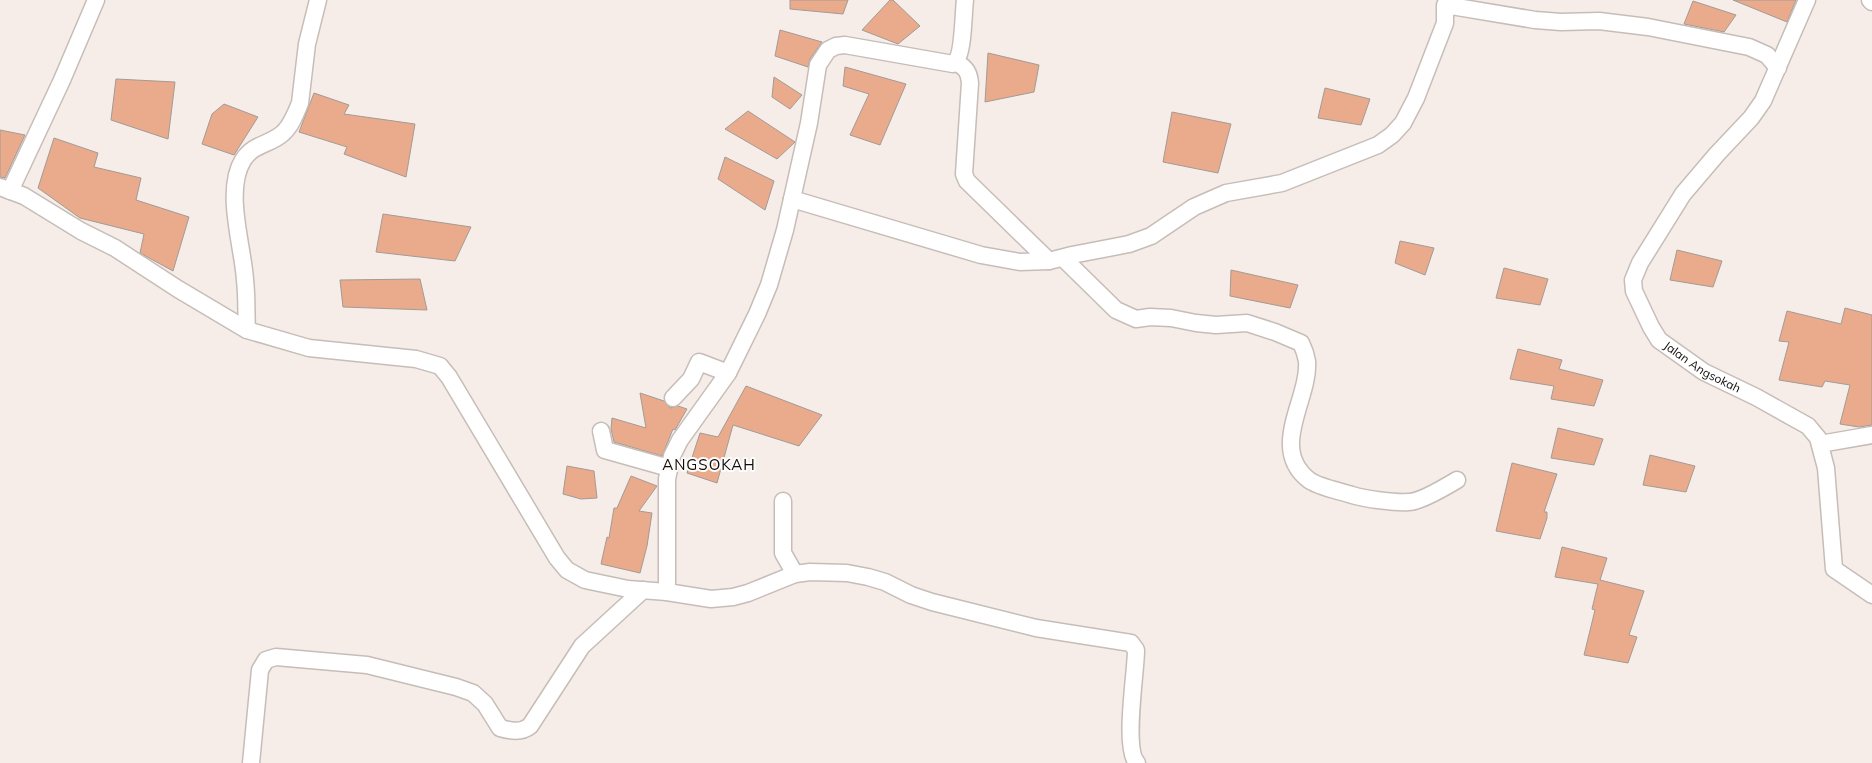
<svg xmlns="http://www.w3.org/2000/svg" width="1872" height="763" font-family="Mulish,sans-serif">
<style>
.building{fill:#e9ab8c;stroke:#a39a96}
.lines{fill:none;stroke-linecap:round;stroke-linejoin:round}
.street-casing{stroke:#c6bdb8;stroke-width:19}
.street{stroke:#fff;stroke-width:16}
.labels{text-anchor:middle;stroke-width:4;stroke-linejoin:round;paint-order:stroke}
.street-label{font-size:12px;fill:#0f0c0b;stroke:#fefcfb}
.quarter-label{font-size:15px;letter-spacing:1px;fill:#0f0c0b;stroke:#fefcfb}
</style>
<rect width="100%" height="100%" fill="#f6ede8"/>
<g class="building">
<polygon points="790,0 848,0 843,14 790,9"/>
<polygon points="890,0 893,0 920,26 898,44 862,30"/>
<polygon points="1733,0 1796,0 1787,22"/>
<polygon points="1693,1 1736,15 1724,32 1684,24"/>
<polygon points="780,30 822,42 810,59 808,67 775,56"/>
<polygon points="988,53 1039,65 1034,92 985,102"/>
<polygon points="845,67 906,84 880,145 850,135 869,94 843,86"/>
<polygon points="774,77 802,95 790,109 772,97"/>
<polygon points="116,79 175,82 168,139 111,120"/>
<polygon points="1325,88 1370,99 1361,125 1318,118"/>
<polygon points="314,93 349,105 344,114 415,124 406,177 344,154 347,147 299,132"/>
<polygon points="224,104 258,117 234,155 202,144 212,114"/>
<polygon points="748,111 795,142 794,143 777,159 725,129"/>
<polygon points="1172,112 1231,124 1218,173 1163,162"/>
<polygon points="0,130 25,135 5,178 0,177"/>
<polygon points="54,138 98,153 94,167 141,178 136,200 189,217 173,271 140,253 144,234 80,218 38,188"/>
<polygon points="725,157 774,181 765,210 718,179"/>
<polygon points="383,214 471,227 455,261 376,252"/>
<polygon points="1400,241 1434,248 1425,275 1395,263"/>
<polygon points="1677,250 1722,261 1713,287 1670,280"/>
<polygon points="1504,268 1548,279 1540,305 1496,298"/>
<polygon points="1231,270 1298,285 1290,308 1230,296"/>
<polygon points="420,279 427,310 343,307 340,280"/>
<polygon points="1845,308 1872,315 1872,425 1859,427 1840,424 1850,385 1825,381 1822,387 1779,380 1789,342 1779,341 1787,311 1841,324"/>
<polygon points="1518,349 1562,360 1559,369 1603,380 1594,406 1551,399 1554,386 1510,379"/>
<polygon points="746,386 822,415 799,446 733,425 717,483 687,473 700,433 718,437"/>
<polygon points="640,393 664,401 670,408 678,406 687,409 675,430 673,429 662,456 614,442 611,429 612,418 646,428"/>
<polygon points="1558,428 1603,439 1594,465 1551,458"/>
<polygon points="1650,455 1695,466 1686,492 1643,485"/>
<polygon points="1512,463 1557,474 1544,512 1547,512 1547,518 1540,539 1496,531"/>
<polygon points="567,466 594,471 597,498 581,499 563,494"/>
<polygon points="631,476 657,486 639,511 652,513 647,546 640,573 601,564 607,537 609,538 614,508 617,508"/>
<polygon points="1562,547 1607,558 1600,580 1644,591 1629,635 1637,637 1628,663 1584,655 1595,610 1592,609 1598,584 1555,577"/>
</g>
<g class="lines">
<defs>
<g id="street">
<path id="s1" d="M1807,0L1763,101L1751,118L1717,154L1683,194L1640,263L1633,280L1634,291L1651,327L1659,340L1704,372L1756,397L1808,426L1818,438L1826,468L1834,569L1872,595"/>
<polyline points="1870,0 1872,2"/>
<path d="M956,62C966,68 969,72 970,83L964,174L967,181L1049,261"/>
<path d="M0,187L24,196L81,231L115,248L178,289L247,330L309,348L416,359L440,366L449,377L557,558L567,570L585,580L628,589L667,592L711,599L733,597L748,593L795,574L810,572L847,573L868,577L885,582L911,595L932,602L1036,628L1131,643L1136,650C1136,673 1123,748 1137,763"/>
<polyline points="10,191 62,80 96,0"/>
<polyline points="792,199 981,255 1020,262 1049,261 1072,255 1129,244 1151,236 1194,207 1226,193 1282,183 1378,145 1392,135 1403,123 1416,98 1445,23 1445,5 1535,20 1561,22 1599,21 1648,27 1749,47 1767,55 1778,68"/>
<path d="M1063,258L1116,310L1136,319L1150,317L1171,318L1196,323L1216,325L1247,323L1275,332L1301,343C1304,349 1306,355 1307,361C1310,399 1268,448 1309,480C1318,487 1340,491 1352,495C1365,499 1395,503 1409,502C1420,502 1447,486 1457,480"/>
<path d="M247,330C246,313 247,297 245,280C243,246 224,191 243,160C254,143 270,145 283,133C291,126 296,113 300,103L307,44L318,0"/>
<polyline points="673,398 691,379 699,362 728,373"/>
<polyline points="601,431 605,450 669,468"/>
<polyline points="1820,444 1872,435"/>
<polyline points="783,501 783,553 795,574"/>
<path d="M667,592V479L672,456L680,440L728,373L757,314L769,285L785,230L809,123L818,65L828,50L836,46L845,45L953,64C964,58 963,14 965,0"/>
<path d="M251,763L260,670L266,660L276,657L367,665L456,687L473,693L485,704L500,728C511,731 521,733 530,726L582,646L643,590"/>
</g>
</defs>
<use href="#street" class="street-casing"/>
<use href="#street" class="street"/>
</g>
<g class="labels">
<g class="street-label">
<text dy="4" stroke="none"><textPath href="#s1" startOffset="450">Jalan Angsokah</textPath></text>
</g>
<g class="quarter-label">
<text x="709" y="470">ANGSOKAH</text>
</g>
</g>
</svg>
